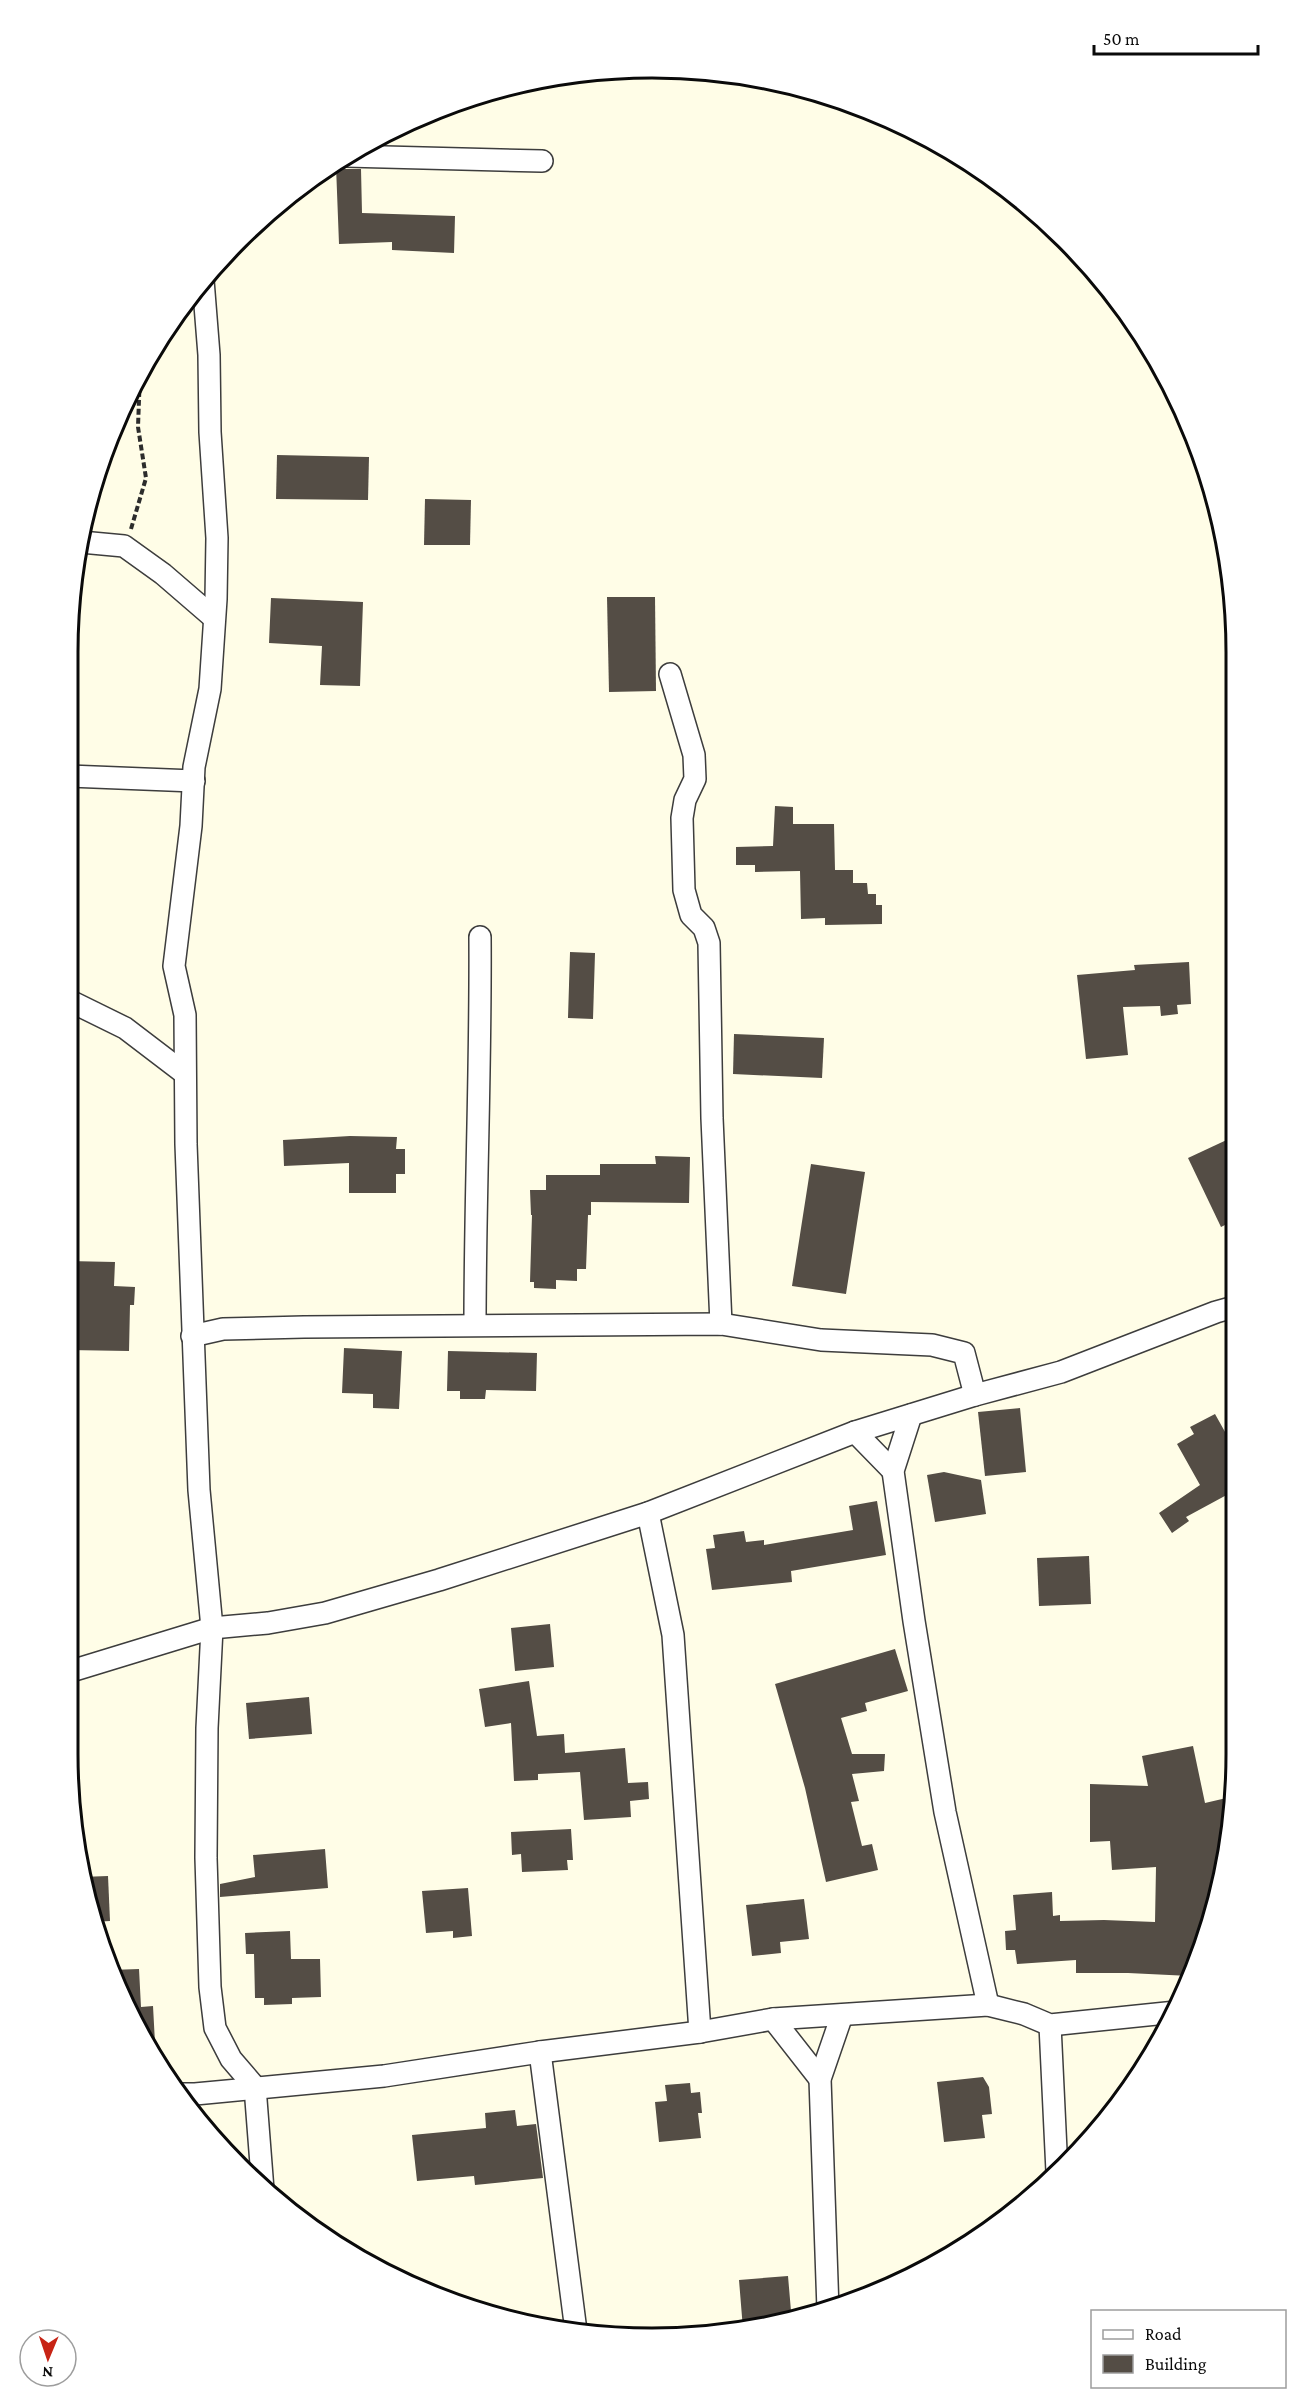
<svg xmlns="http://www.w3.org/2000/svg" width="1304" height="2406" font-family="'Crimson Pro',serif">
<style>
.building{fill:#544d45}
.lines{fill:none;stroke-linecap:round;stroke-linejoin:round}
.street-casing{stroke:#3d3d3d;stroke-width:24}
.path{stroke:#2c2c2c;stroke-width:4;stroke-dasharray:6 3;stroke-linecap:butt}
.street{stroke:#fff;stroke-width:21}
.rim{fill:none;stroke:#0a0a0a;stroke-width:3}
</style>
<rect width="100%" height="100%" fill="#fffde7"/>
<g class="building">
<polygon points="336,166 346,169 361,169 362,213 455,216 454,253 392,250 392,242 339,244"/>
<polygon points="277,455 369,457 368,500 276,499"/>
<polygon points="425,499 471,500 470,545 424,545"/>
<polygon points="607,597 655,597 656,691 609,692"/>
<polygon points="271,598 363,602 360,686 320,685 322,646 269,643"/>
<polygon points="775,806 793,807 793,824 834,824 835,870 853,870 853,883 867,883 868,894 876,894 876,905 882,905 882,924 825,925 825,918 801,919 800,871 755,872 755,865 736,865 736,847 773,846"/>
<polygon points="570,952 595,953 593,1019 568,1018"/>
<polygon points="1189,962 1191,1004 1177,1005 1178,1014 1161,1016 1160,1006 1123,1007 1128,1055 1086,1059 1077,975 1135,970 1134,965"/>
<polygon points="734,1034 824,1038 822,1078 733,1074"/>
<polygon points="350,1136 397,1137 396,1149 405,1149 405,1174 396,1174 396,1193 349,1193 349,1163 284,1166 283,1140"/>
<polygon points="1233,1137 1233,1221 1221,1227 1188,1158"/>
<polygon points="655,1156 690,1157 689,1203 591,1202 591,1215 588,1215 586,1269 577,1269 577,1281 556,1280 556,1289 534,1288 534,1282 530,1282 532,1215 531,1215 530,1190 546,1190 546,1175 600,1175 600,1164 656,1164"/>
<polygon points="811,1164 865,1172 846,1294 792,1286"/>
<polygon points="68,1261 115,1262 114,1286 135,1287 134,1305 130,1305 129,1351 68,1350"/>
<polygon points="344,1348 402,1351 399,1409 373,1408 373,1394 342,1393"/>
<polygon points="448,1351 537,1353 536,1391 486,1390 485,1399 460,1399 460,1391 447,1391"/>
<polygon points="1020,1408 1026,1472 985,1476 978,1412"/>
<polygon points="1215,1414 1229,1439 1234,1436 1234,1491 1186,1517 1189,1521 1172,1533 1159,1513 1200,1485 1177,1444 1194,1434 1190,1427"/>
<polygon points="944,1472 981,1480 986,1514 935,1522 927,1475"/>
<polygon points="877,1501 886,1555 791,1571 792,1582 712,1590 706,1549 715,1548 713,1535 744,1531 746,1542 764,1540 764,1545 853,1530 849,1506"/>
<polygon points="1089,1556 1091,1604 1039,1606 1037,1558"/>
<polygon points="550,1624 554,1667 515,1671 511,1628"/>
<polygon points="895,1649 908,1691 865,1703 867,1711 841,1718 852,1754 885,1754 884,1771 852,1774 859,1801 851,1802 862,1846 872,1844 878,1870 826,1882 805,1788 775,1684"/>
<polygon points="529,1681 537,1736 564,1734 565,1753 625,1748 628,1783 648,1782 649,1799 630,1801 631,1817 584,1820 580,1772 538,1774 538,1780 514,1781 511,1723 485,1727 479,1689"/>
<polygon points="309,1697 312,1734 249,1739 246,1703"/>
<polygon points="1193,1746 1205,1803 1235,1796 1217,1905 1190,1976 1128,1973 1076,1973 1076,1960 1017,1964 1015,1950 1006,1950 1005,1931 1016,1930 1013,1895 1052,1892 1053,1916 1060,1915 1060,1921 1104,1920 1155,1922 1156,1867 1112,1870 1110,1841 1090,1842 1090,1784 1148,1786 1142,1756"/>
<polygon points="571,1829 573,1860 567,1860 568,1870 522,1872 521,1854 512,1855 511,1832"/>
<polygon points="325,1849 328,1888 220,1897 220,1884 255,1877 253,1855"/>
<polygon points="108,1876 110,1921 93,1922 81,1877"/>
<polygon points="468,1888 472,1936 453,1938 453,1931 426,1933 422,1891"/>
<polygon points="804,1899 809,1939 780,1942 781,1953 752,1956 746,1905"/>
<polygon points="290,1931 291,1959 320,1959 321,1997 292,1998 292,2004 264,2005 264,1998 255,1998 254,1954 246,1954 245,1933"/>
<polygon points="139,1969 141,2007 153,2006 156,2061 146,2046 111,1970"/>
<polygon points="983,2077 989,2087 992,2114 982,2115 985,2138 944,2142 937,2082"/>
<polygon points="690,2083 691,2093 700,2092 702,2113 698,2113 701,2138 659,2142 655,2102 667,2101 665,2085"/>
<polygon points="515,2110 517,2126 536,2124 543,2178 475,2185 474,2176 417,2181 412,2135 486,2128 485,2113"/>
<polygon points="788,2276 791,2311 785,2311 786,2321 743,2329 739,2280"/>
</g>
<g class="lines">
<defs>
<g id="street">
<polyline points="346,156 542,161"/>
<polyline points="203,280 209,355 210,432 217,538 216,599 210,689 194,767 191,826 174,966 185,1015 186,1144 199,1490 212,1628 207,1728 206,1858 210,1987 215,2028 231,2059 255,2087 263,2190"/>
<polyline points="81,542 124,546 163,574 214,618"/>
<polyline points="670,674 694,755 695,779 685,800 682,818 684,890 691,915 704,928 709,943 712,1118 721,1324"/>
<polyline points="69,776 194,781"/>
<polyline points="68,1000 125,1028 184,1073"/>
<path d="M475,1325C475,1196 481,1067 480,937"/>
<polyline points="192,1336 223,1329 304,1327 721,1324 821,1340 932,1345 964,1353 975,1395"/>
<polyline points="911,1415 893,1471 914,1621 945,1812 988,2005"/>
<polyline points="855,1432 893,1471"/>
<polyline points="648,1513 673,1635 700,2032"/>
<polyline points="68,1672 212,1628 268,1623 325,1613 439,1580 648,1513 855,1432 975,1395 1061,1372 1216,1312 1234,1307"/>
<polyline points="773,2019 820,2079"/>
<polyline points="1050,2025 1057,2172"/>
<polyline points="540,2052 576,2331"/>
<polyline points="178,2094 195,2094 384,2076 540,2052 700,2032 773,2019 988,2005 1024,2014 1050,2025 1176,2012"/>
<polyline points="828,2310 820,2079 842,2015"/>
</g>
</defs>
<use href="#street" class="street-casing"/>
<polyline class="path" points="131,529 146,478 138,427 140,373"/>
<use href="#street" class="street"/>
</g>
<path d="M0 0H1304V2406H0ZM652 78H652A574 574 0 0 1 1226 652V1754A574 574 0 0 1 652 2328H652A574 574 0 0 1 78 1754V652A574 574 0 0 1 652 78Z" fill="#fff" fill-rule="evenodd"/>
<path class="rim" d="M652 78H652A574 574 0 0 1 1226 652V1754A574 574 0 0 1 652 2328H652A574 574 0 0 1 78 1754V652A574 574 0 0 1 652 78Z"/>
<rect x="1091" y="2310" width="195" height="78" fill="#ffffff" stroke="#9d9d9d" stroke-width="1.5"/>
<rect x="1103" y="2330" width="30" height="9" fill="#ffffff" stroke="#9d9d9d" stroke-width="1.5"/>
<text x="1145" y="2340" font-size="18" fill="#0a0a0a">Road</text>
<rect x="1103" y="2355" width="30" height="18" fill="#544d45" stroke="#9d9d9d" stroke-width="1.5"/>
<text x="1145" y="2370" font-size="18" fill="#0a0a0a">Building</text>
<g transform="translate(48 2358) rotate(182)"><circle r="28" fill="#ffffff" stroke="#9d9d9d" stroke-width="1.5"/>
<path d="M0-4.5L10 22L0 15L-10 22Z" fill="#c72415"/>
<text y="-9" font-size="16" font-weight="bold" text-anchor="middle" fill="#0a0a0a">N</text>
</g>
<path d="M1094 45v9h164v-9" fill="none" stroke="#0a0a0a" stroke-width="3"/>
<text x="1103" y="45" font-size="18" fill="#0a0a0a" stroke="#ffffff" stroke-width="4.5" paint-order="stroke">50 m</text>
</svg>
